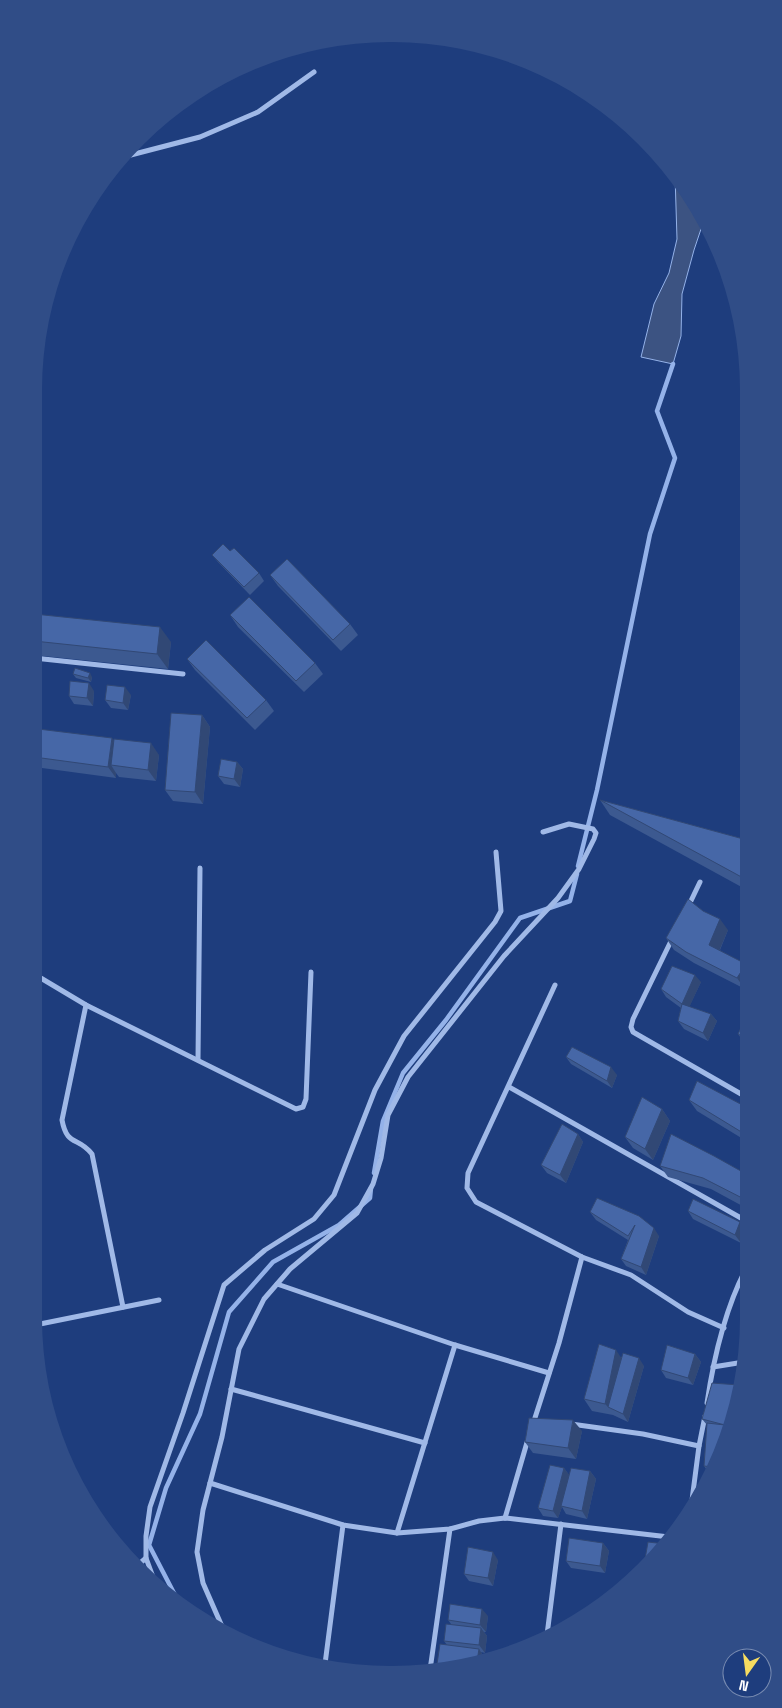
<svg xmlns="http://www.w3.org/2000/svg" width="782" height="1708" font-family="'Space Grotesk',sans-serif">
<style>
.water{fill:#3c5382;stroke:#94b2e9}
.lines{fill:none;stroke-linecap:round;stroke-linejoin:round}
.stream{stroke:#94b2e9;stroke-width:4.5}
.street{stroke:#a0b9e7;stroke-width:5}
.wall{fill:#3c5990}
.shaded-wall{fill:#314875}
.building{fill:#4667a7;stroke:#314875}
</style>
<rect width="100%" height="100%" fill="#1e3d7d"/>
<polygon class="water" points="675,175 703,223 694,250 682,294 681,336 673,364 641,357 654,304 669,273 677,239"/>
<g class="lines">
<g class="stream">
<polyline points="578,866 597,790 650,534 675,458 657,411 673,364"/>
<polyline points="374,1173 383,1121 403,1073 446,1020 520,918 570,901 577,874"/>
<polyline points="176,1597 149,1545 166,1488 200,1414 229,1312 273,1262 339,1225 370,1198 371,1188"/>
</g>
<g class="street">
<polyline points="123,157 200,137 258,112 314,72"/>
<polyline points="34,658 183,674"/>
<polyline points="688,907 700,882"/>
<polyline points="672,939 633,1019 631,1027 633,1032 748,1098"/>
<polyline points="34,974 86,1005 296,1109 303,1107 306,1099 311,972"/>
<polyline points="555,985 468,1173 467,1188 476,1202 582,1257 631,1275 688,1312 724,1328"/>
<path d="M86,1005L62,1120C67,1147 78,1136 92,1154L123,1307"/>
<polyline points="198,1060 200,868"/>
<polyline points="509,1087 748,1222"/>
<polyline points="277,1284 455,1345 549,1373"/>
<polyline points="35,1325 159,1300"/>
<polyline points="713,1367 744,1362"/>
<polyline points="231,1389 425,1443"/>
<path d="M707,1403C714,1356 725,1307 748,1265"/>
<polyline points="533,1424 559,1343 582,1257"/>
<polyline points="571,1424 643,1434 699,1446"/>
<polyline points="210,1483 343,1525 397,1533 450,1529 479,1521 505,1518 669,1537"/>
<polyline points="692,1500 699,1446 705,1416"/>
<polyline points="505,1518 528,1439"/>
<polyline points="397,1533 455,1345"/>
<polyline points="138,1565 146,1558"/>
<polyline points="153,1577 146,1558 146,1536 150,1507 183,1413 224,1285 265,1250 314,1219 334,1195 375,1090 404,1036 495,922 501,911 496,852"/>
<polyline points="224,1631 203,1583 197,1552 203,1510 222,1437 239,1349 264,1299 290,1269 357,1213 373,1184 381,1158 388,1115 408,1077 504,956 558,898 579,869 594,839 596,833 593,829 569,824 543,832"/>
<polyline points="547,1635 561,1524"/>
<polyline points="308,1663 397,1674"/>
<polyline points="325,1664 343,1525"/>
<polyline points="430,1670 450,1529"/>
</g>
</g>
<g class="wall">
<polygon points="212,555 259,573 264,581 250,595 218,562"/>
<polygon points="270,575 350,624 358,635 341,651 278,586"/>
<polygon points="34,614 171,642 168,669 34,655"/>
<polygon points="230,615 315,663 323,674 304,692 238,627"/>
<polygon points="187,659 266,700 274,711 255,730 195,670"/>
<polygon points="73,674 92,677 91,682 76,678"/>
<polygon points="94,691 93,706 74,704 69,696"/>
<polygon points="131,695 128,710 111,708 105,700"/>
<polygon points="202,715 210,727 203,804 173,801 165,790"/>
<polygon points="113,741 159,755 156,781 119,777 116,773 116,778 42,768 34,757"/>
<polygon points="237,762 243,769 240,787 224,784 218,776"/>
<polygon points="600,800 747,840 747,890 610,815"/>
<polygon points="728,930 720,950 745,989 694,963 674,950 666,938"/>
<polygon points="701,982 689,1007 711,1014 717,1021 708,1041 684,1029 678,1021 681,1008 666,997 661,989"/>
<polygon points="747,1015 747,1044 744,1042 738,1034"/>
<polygon points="566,1057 617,1075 612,1088 571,1064"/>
<polygon points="689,1100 748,1108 748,1142 697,1111"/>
<polygon points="662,1109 670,1121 653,1160 633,1148 625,1137"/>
<polygon points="578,1134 583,1142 566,1183 547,1173 541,1165"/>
<polygon points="660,1166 748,1175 748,1209 711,1189 668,1177"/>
<polygon points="688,1211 745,1230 741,1243 693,1219"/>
<polygon points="590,1212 659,1236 646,1275 626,1266 621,1259 628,1240 596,1220"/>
<polygon points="695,1354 701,1362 693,1385 666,1378 661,1370"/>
<polygon points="621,1357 644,1366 628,1422 613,1415 592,1411 584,1399"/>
<polygon points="743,1366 741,1387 721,1453 709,1473 704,1466 707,1425 702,1419 737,1385"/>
<polygon points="582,1431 576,1459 533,1453 525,1442"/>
<polygon points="564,1468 569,1475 590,1471 596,1479 587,1519 566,1514 562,1507 558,1518 543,1516 538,1508"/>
<polygon points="603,1543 609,1551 605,1573 571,1568 566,1561"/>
<polygon points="498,1560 493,1586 469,1581 464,1574"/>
<polygon points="488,1616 486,1632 484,1632 487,1636 485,1653 481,1652 484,1657 484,1659 460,1667 441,1669 437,1664 447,1645 444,1641 451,1624 448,1620"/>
</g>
<g class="shaded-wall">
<polygon points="160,627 171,642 168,669 157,654"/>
<polygon points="90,673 92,677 91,682 88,678"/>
<polygon points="89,683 94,691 93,706 87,698"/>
<polygon points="125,687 131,695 128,710 123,703"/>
<polygon points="202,715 210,727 203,804 195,792"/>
<polygon points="112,738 120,750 111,765 116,773 116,778 108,767"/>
<polygon points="151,743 159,755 156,781 148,770"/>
<polygon points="237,762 243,769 240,787 234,779"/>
<polygon points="720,919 728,930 717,956 709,945"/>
<polygon points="746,964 747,966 747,986 745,989 737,978"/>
<polygon points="695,975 701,982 687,1012 682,1004"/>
<polygon points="711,1014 717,1021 708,1041 703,1033"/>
<polygon points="611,1067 617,1075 612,1088 607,1081"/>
<polygon points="662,1109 670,1121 653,1160 645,1149"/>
<polygon points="578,1134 583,1142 566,1183 560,1175"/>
<polygon points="740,1222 745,1230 741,1243 735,1235"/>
<polygon points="654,1228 659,1236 646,1275 641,1267"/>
<polygon points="616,1350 624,1362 608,1407 605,1404"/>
<polygon points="695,1354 701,1362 693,1385 688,1378"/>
<polygon points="639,1358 644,1366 628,1422 623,1414"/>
<polygon points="739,1385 741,1388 729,1426"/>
<polygon points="573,1420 582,1431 576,1459 568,1448"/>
<polygon points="564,1468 570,1476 561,1506 562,1507 558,1518 553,1511"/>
<polygon points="590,1471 596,1479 587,1519 582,1511"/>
<polygon points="603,1543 609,1551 605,1573 600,1566"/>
<polygon points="493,1552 498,1560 493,1586 488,1578"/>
<polygon points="482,1609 488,1616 486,1632 480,1625"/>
<polygon points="481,1628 487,1636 485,1653 479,1645"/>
<polygon points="479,1649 484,1657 484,1659 477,1661"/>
</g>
<g class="building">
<polygon points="223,544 230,551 234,548 259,573 244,587 212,555"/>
<polygon points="287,559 350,624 333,640 270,575"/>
<polygon points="249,597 315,663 296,681 230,615"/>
<polygon points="34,614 160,627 157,654 34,641"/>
<polygon points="206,640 266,700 247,718 187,659"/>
<polygon points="75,668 90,673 88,678 73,674"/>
<polygon points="70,681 89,683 87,698 69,696"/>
<polygon points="107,685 125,687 123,703 105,700"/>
<polygon points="171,713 202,715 195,792 165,790"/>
<polygon points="38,729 112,738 108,767 34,757"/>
<polygon points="114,739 151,743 148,770 111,765"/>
<polygon points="221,759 237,762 234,779 218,776"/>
<polygon points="600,800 747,840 747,880"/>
<polygon points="688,899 703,911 720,919 709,945 746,964 737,978 686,952 666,938"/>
<polygon points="672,966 695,975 682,1004 661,989"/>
<polygon points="682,1004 711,1014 703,1033 678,1021"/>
<polygon points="747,1015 747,1039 738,1034"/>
<polygon points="572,1047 611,1067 607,1081 566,1057"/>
<polygon points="697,1081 748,1108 748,1136 689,1100"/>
<polygon points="642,1097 662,1109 645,1149 625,1137"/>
<polygon points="562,1124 578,1134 560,1175 541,1165"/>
<polygon points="671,1134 714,1156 748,1175 748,1201 703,1178 660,1166"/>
<polygon points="597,1198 639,1216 654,1228 641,1267 621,1259 635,1225 628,1236 590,1212"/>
<polygon points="693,1199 740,1222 735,1235 688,1211"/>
<polygon points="599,1344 616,1350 605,1404 584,1399"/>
<polygon points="667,1345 695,1354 688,1378 661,1370"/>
<polygon points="623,1353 639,1358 623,1414 608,1407"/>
<polygon points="737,1366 743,1366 741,1385 737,1385"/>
<polygon points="712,1383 739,1385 729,1426 721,1453 713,1467 704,1466 707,1423 725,1425 702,1419"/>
<polygon points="529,1418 573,1420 568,1448 525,1442"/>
<polygon points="550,1465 564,1468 553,1511 538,1508"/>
<polygon points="571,1468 590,1471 582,1511 561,1506"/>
<polygon points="569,1538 603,1543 600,1566 566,1561"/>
<polygon points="648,1542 665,1544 659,1553 644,1565"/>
<polygon points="468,1547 493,1552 488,1578 464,1574"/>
<polygon points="450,1604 482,1609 480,1625 448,1620"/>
<polygon points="446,1624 481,1628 479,1645 444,1641"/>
<polygon points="440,1644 479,1649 477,1661 461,1667 437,1664"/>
</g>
<path d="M0 0H782V1708H0ZM390 42H392A348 348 0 0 1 740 390V1318A348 348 0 0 1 392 1666H390A348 348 0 0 1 42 1318V390A348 348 0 0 1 390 42Z" fill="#304d87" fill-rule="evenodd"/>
<g transform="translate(747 1673) rotate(194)"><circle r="24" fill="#1e3d7d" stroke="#788bb1"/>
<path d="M0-4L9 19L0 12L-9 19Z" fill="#f6dc60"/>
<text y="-8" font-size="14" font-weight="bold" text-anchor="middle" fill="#ffffff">N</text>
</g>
</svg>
